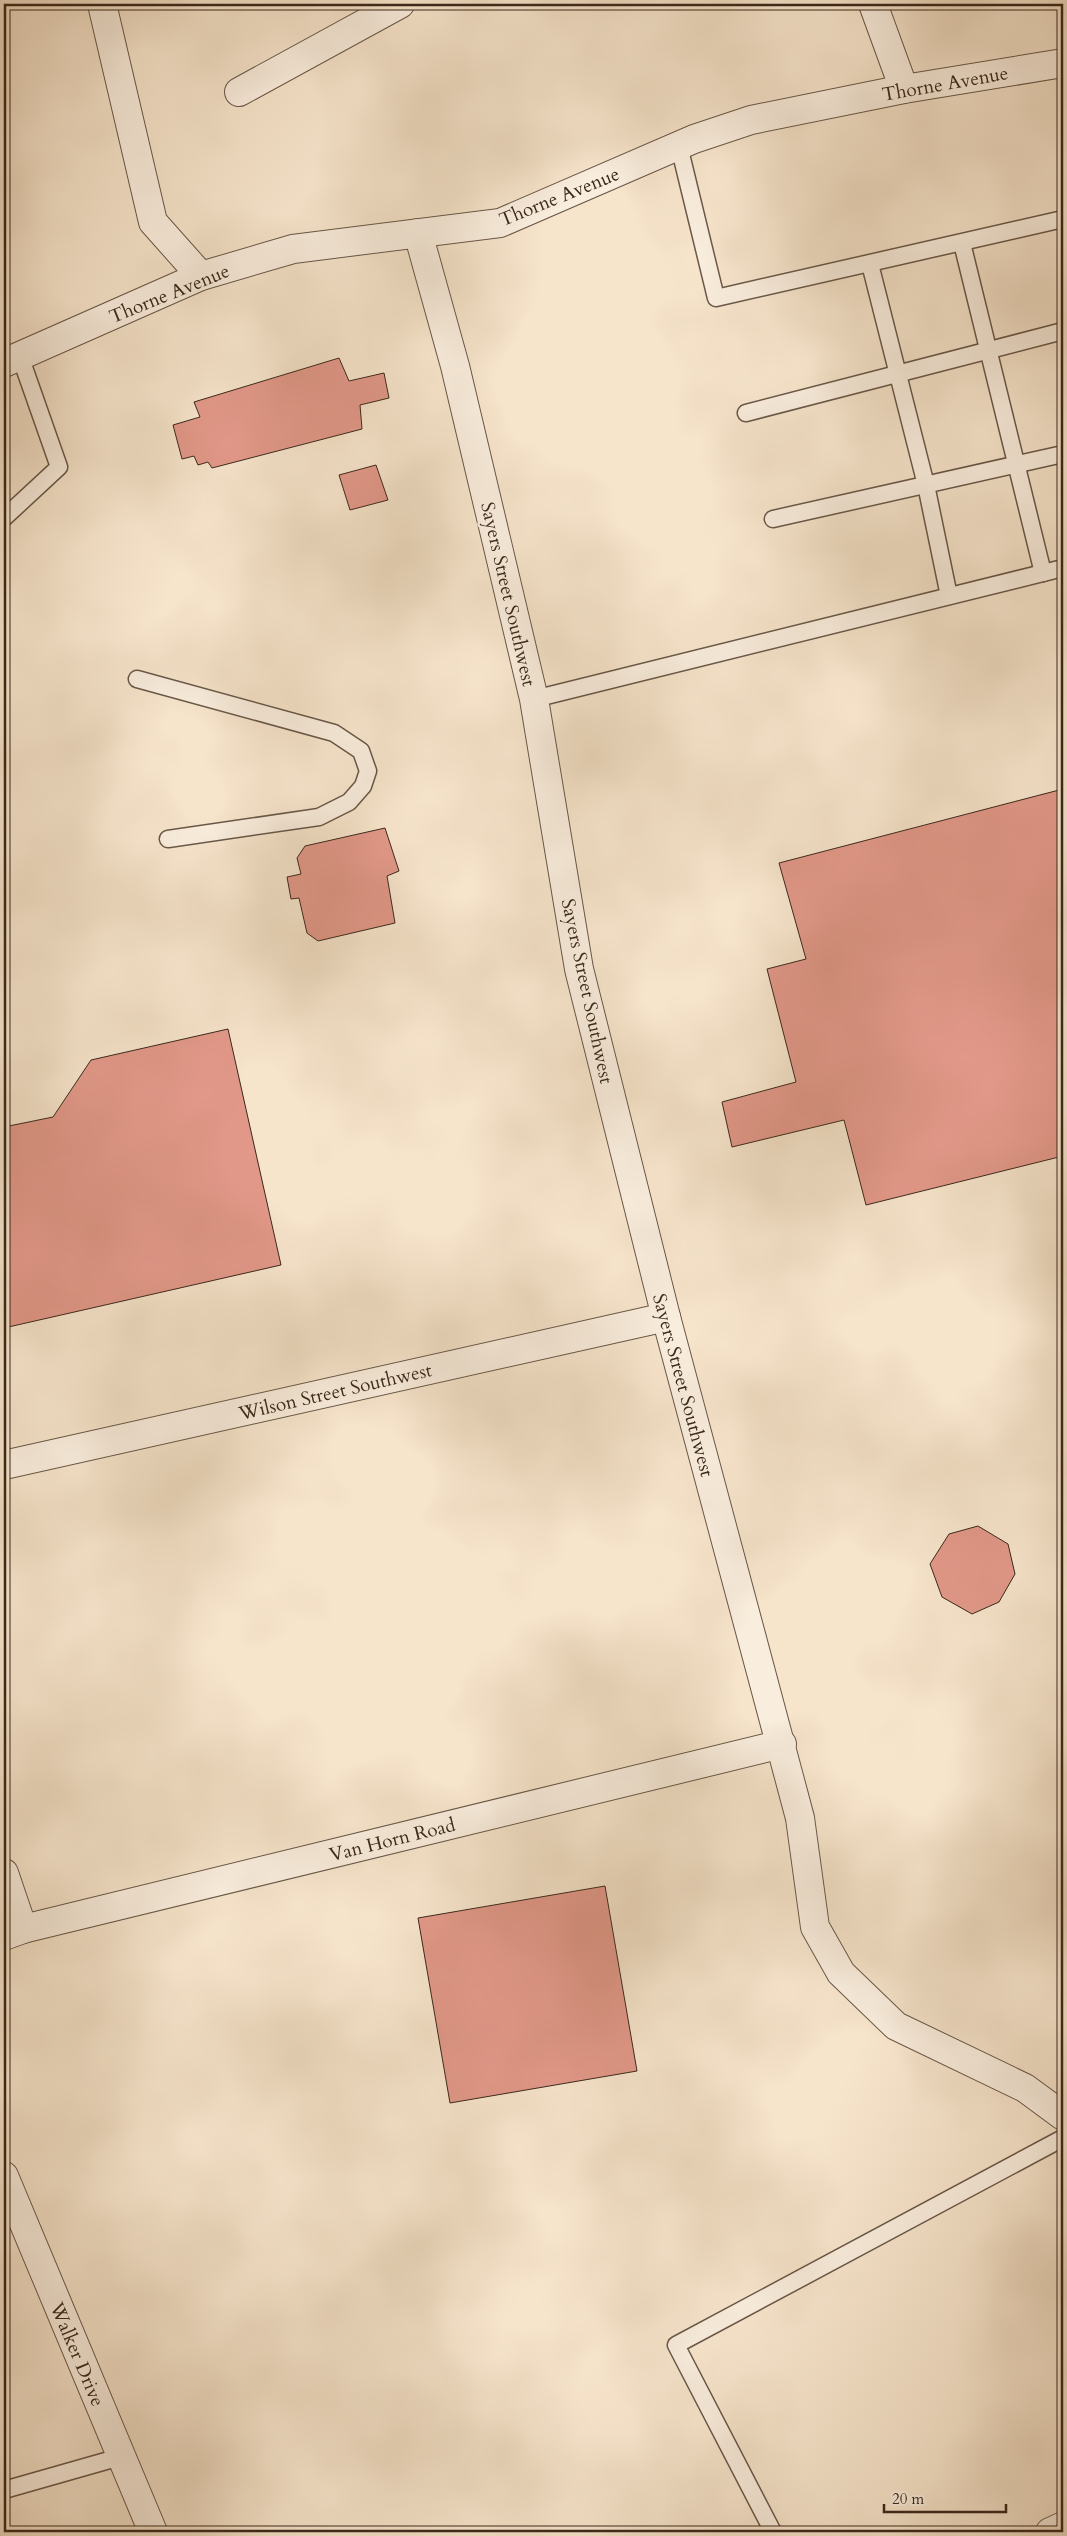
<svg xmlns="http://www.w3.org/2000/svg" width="1067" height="2536" font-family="Cardo,serif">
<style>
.building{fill:#e29889;stroke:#3a281b}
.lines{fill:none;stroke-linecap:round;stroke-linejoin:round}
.lane-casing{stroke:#695747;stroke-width:19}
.street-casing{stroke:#695747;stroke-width:30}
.lane{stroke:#f9eddd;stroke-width:16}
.street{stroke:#f9eddd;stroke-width:28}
.labels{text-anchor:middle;stroke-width:5;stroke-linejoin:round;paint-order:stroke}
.street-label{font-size:19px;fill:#3a281b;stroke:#f9eddd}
</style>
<rect width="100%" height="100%" fill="#f6e4cb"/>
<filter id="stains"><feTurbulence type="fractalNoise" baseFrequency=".004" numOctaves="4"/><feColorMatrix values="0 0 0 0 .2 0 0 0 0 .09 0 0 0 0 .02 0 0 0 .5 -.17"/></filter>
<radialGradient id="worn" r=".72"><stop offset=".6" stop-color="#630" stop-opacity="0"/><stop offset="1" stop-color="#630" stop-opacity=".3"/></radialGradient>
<g class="building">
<polygon points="339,358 349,381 384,373 389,398 360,405 362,429 212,468 208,462 198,465 194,456 182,459 173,425 200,417 194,402"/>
<polygon points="376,465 388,500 350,510 339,475"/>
<polygon points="1063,789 1063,1156 866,1205 844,1120 732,1147 722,1102 796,1082 767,969 806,959 779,863"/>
<polygon points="385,828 399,871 387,876 395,923 318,941 307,933 299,898 291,899 287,877 301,874 297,858 305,846"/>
<polygon points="228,1029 281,1265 4,1328 4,1127 53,1117 91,1060"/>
<polygon points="978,1526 1008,1544 1015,1574 999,1602 972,1614 942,1597 930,1564 949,1534"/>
<polygon points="605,1886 637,2071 450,2103 418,1918"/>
</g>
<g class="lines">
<defs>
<g id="lane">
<polyline points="679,146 716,298 1063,219"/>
<polyline points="962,243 1043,573"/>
<polyline points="870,264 926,485 949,596"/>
<polyline points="746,413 1063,331"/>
<polyline points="4,518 59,467 20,356"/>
<polyline points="773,519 1063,454"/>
<polyline points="137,679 334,733 361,751 368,771 363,786 349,802 319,817 168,839"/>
<polyline points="534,699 1063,568"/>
<polyline points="4,2490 120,2457"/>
<polyline points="773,2532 676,2345 1063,2138"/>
</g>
<g id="street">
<polyline points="102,4 153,222 201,276"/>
<polyline points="873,4 904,89"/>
<polyline points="239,92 400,4"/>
<polyline points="418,233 455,366 534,699 579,969 666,1317 800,1818 815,1927 841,1973 896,2026 1025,2088 1063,2116"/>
<polyline points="4,363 201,276 293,249 500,223 694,139 751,120 904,89 1063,63"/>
<polyline points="4,1465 666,1317"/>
<polyline points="4,1873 23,1929"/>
<polyline points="4,1936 23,1929 782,1744"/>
<polyline points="4,2176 153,2532"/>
<polyline points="1050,2532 1063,2526"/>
</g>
</defs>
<use href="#lane" class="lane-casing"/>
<use href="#street" class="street-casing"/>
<use href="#lane" class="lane"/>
<use href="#street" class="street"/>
</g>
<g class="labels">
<g class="street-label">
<text transform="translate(945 83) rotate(-10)" y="7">Thorne Avenue</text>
<text transform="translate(559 196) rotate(-22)" y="7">Thorne Avenue</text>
<text transform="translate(169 293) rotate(-22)" y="7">Thorne Avenue</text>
<text transform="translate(509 594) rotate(77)" y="7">Sayers Street Southwest</text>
<text transform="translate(588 991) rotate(78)" y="7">Sayers Street Southwest</text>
<text transform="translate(684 1385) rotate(75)" y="7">Sayers Street Southwest</text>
<text transform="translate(335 1391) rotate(-13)" y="7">Wilson Street Southwest</text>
<text transform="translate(392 1839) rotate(-14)" y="7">Van Horn Road</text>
<text transform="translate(78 2354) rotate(67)" y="7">Walker Drive</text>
</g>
</g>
<rect width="1067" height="2536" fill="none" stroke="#f6e4cb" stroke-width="20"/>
<rect x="5" y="5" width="1057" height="2526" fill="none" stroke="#3a281b" stroke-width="2.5"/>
<rect x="10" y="10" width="1047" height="2516" fill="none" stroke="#3a281b"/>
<path d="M884 2504v8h122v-8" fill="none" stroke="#3a281b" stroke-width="2.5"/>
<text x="892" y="2504" font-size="15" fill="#3a281b" stroke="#f9eddd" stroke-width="4" paint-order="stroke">20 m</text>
<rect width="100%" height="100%" filter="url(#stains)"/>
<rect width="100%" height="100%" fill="url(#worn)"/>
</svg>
